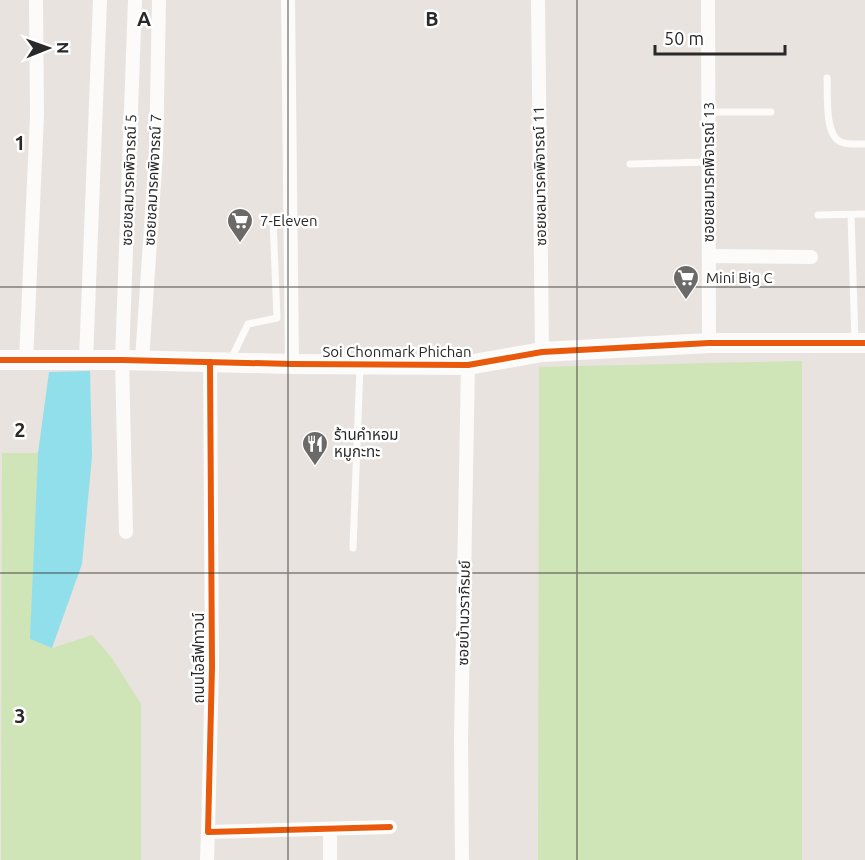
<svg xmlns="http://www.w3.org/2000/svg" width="865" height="860" font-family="Ubuntu,'Noto Sans Thai',sans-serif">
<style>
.green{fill:#cfe4b7}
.water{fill:#91dfeb}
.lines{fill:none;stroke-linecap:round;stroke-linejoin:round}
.lane{stroke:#fcfbfa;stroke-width:7}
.street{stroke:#fcfbfa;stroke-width:14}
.secondary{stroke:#fcfbfa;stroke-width:20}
.cycleway-casing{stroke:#fff;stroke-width:10}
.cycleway{stroke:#e8590c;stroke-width:6}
.grid{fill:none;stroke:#292929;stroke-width:1.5;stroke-opacity:0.55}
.labels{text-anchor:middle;stroke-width:5;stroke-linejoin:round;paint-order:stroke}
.street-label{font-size:15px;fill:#292929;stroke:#fff}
.poi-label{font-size:15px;fill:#292929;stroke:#fff;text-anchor:start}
.grid-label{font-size:20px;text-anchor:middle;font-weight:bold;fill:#292929;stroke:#fff;stroke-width:5;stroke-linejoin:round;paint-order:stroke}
</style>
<rect width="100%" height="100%" fill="#e8e3df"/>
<g class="green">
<polygon points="802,361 802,860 538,860 539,367"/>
<polygon points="2,453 38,453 31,639 52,648 92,635 112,658 141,704 141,860 1,860"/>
</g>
<polygon class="water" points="90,371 92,456 82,564 52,648 30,639 38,453 49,372"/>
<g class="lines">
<g class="lane">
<path d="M827,78C828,93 824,136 841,142C848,145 857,144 865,144"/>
<polyline points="709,112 771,112"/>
<polyline points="630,164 709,162"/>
<polyline points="818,215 865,214"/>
<polyline points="851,215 855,341"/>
<polyline points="231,359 248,324 277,318 273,219"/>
<polyline points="353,548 360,367"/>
</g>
<g class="street">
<polyline points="288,0 292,364"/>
<polyline points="538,0 542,352"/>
<polyline points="708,0 709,343"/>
<polyline points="709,256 811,257"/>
<polyline points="142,360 156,153 159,0"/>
<polyline points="26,361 37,115 36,0"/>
<polyline points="86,361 100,0"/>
<polyline points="210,362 212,667 208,832 390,827"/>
<polyline points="126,532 122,360 135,0"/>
<polyline points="330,829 330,860"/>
<polyline points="207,860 208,832"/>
<polyline points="462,860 461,739 468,365"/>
</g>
<polyline class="secondary" points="0,360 122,360 292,364 468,365 542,352 709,343 865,343"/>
<defs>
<g id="cycleway">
<polyline points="0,360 122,360 292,364 468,365 542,352 709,343 865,343"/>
<polyline points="210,362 212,667 208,832 390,827"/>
</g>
</defs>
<use href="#cycleway" class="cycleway-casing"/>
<use href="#cycleway" class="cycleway"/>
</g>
<path class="grid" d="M288,0V860M577,0V860M0,287H865M0,573H865"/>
<defs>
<symbol id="supermarket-pin" viewBox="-11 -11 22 30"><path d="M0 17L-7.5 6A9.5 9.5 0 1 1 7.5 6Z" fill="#6c6a69" stroke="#fff"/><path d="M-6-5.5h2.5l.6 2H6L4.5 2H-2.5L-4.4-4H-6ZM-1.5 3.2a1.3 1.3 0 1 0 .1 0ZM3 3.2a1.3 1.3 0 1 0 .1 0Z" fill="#fff"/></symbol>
<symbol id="restaurant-pin" viewBox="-11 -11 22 30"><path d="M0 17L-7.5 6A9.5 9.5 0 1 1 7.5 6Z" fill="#6c6a69" stroke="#fff"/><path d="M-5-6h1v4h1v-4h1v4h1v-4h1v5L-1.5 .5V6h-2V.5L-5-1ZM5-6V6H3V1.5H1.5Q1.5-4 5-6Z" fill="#fff"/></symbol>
</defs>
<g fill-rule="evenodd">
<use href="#supermarket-pin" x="225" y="206" width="30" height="40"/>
<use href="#supermarket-pin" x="671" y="263" width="30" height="40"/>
<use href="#restaurant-pin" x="300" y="429" width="30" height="40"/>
</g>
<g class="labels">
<g class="street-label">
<text transform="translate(709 172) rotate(-90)" y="5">ซอยชลมารคพิจารณ์ 13</text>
<text transform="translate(540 176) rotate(-91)" y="5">ซอยชลมารคพิจารณ์ 11</text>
<text transform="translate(129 180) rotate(-88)" y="5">ซอยชลมารคพิจารณ์ 5</text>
<text transform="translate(153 180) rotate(-87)" y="5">ซอยชลมารคพิจารณ์ 7</text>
<text x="397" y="357">Soi Chonmark Phichan</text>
<text transform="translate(464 613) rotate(-89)" y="5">ซอยบ้านวราภิรมย์</text>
<text transform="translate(199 658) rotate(-90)" y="5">ถนนไอลีฟทาวน์</text>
</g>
<g class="poi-label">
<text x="260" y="226">7-Eleven</text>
<text x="706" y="283">Mini Big C</text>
<text x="334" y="440">ร้านคำหอม<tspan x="334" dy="17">หมูกะทะ</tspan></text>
</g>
</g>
<g class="grid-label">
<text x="144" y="26">A</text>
<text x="432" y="26">B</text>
<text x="20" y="150">1</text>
<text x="20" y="437">2</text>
<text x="20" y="723">3</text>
</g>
<g transform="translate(48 48) rotate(89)" stroke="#ffffff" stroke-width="4.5" paint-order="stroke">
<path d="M0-4.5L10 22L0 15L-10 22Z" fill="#292929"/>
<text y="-9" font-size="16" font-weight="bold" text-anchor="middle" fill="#292929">N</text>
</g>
<path d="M655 45v9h130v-9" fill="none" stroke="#292929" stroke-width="3"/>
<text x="664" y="45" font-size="18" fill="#292929" stroke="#ffffff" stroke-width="4.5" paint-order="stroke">50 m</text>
</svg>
